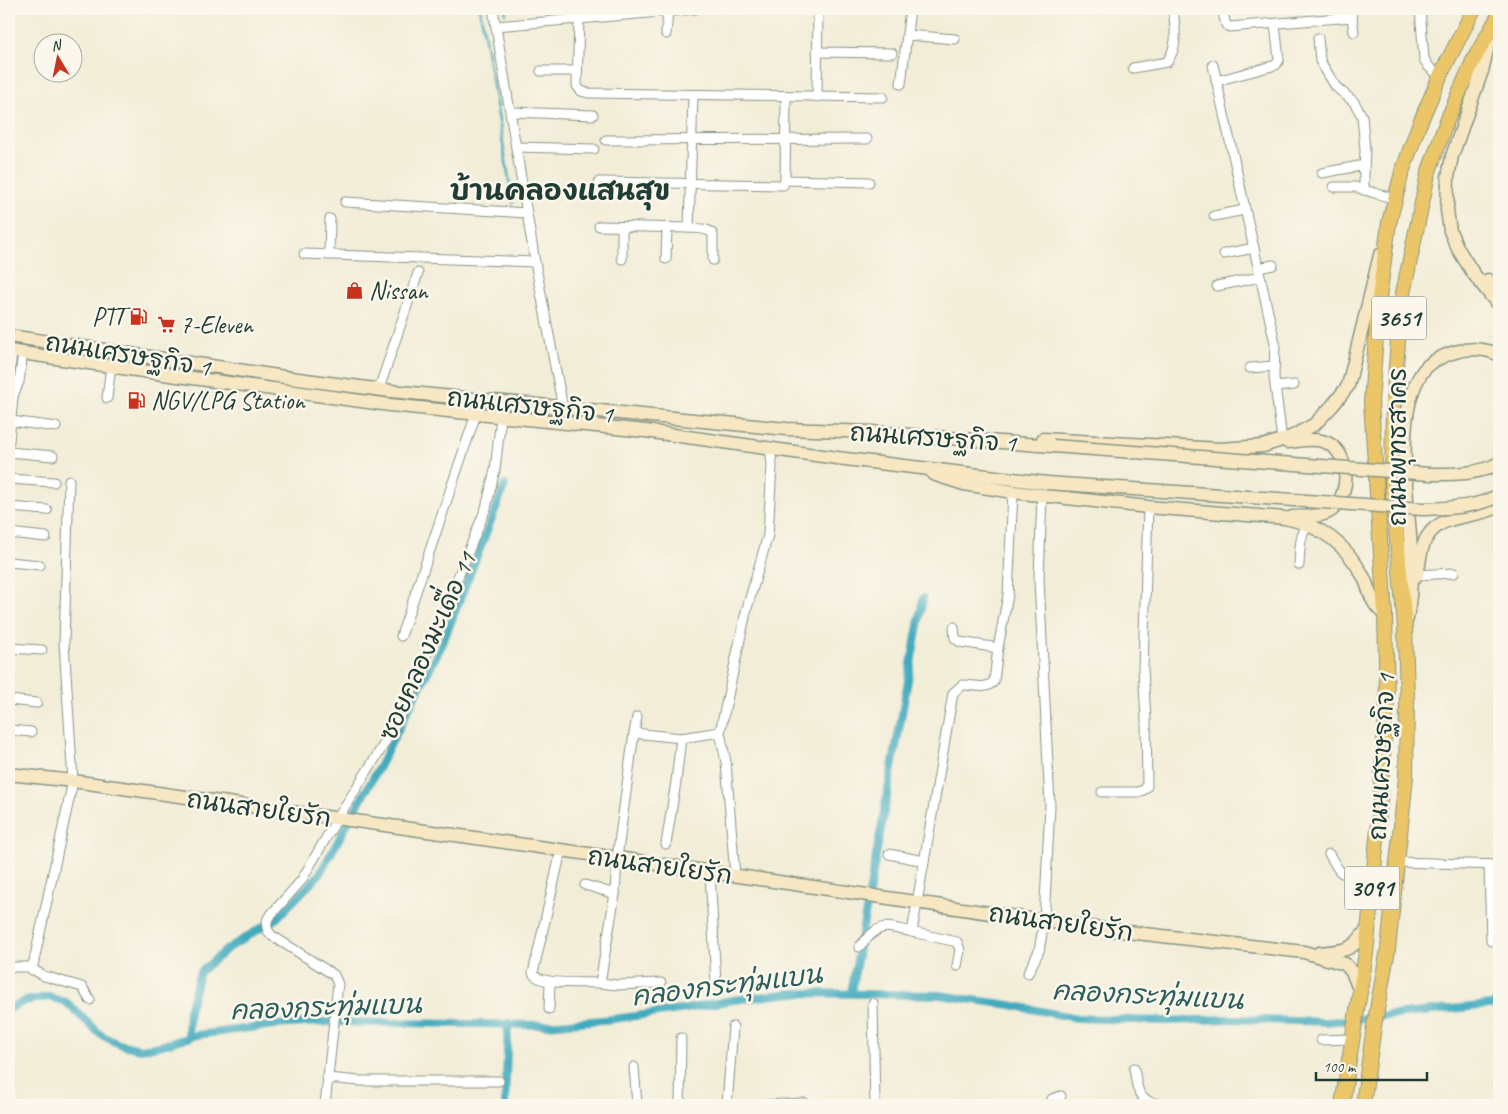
<svg xmlns="http://www.w3.org/2000/svg" width="1508" height="1114" font-family="Caveat,'Playpen Sans Thai',sans-serif">
<style>
.lines{fill:none;stroke-linecap:round;stroke-linejoin:round}
.stream{stroke:#3faabe;stroke-width:2.5}
.canal{stroke:#3faabe;stroke-width:8}
.street-casing{stroke:#889586;stroke-width:11}
.secondary-casing{stroke:#889586;stroke-width:15}
.primary-casing{stroke:#889586;stroke-width:16}
.street{stroke:#fff;stroke-width:9}
.secondary{stroke:#f7e8c3;stroke-width:12}
.primary{stroke:#ebc669;stroke-width:14}
.secondary-bridge-casing{stroke:#889586;stroke-width:15;stroke-linecap:butt}
.secondary-bridge{stroke:#f7e8c3;stroke-width:12}
.labels{text-anchor:middle;stroke-width:5;stroke-linejoin:round;paint-order:stroke}
.shield{fill:#fbf7ec;stroke:#61756b;stroke-width:1}
.shield-label{font-size:24px;font-weight:bold;fill:#1f3d34}
.poi-label{font-size:25px;fill:#1f3d34;stroke:#fbf7ec;text-anchor:start}
.street-label{font-size:25px;fill:#1f3d34;stroke:#fbf7ec}
.water-label{font-size:26px;font-style:italic;fill:#295e5d;stroke:#fbf7ec}
.quarter-label{font-size:28px;font-weight:bold;fill:#1f3d34;stroke:#fbf7ec}
</style>
<rect width="100%" height="100%" fill="#fbf7ec"/>
<filter id="ink" filterUnits="userSpaceOnUse"><feTurbulence type="fractalNoise" baseFrequency=".02" numOctaves="2"/><feDisplacementMap in="SourceGraphic" scale="10" xChannelSelector="R" yChannelSelector="G"/><feConvolveMatrix kernelMatrix="1 2 1 2 8 2 1 2 1" color-interpolation-filters="sRGB"/></filter>
<filter id="wash" filterUnits="userSpaceOnUse"><feTurbulence type="fractalNoise" baseFrequency=".0096" numOctaves="4" result="noise"/><feDisplacementMap in="SourceGraphic" scale="20" xChannelSelector="R" yChannelSelector="G"/><feGaussianBlur stdDeviation="1.12" result="paint"/><feColorMatrix in="noise" values="0 0 0 0 0 0 0 0 0 0 0 0 0 0 0 0 0 1.4 0 .05"/><feComposite in="paint" operator="in"/></filter>
<g filter="url(#wash)">
<rect width="100%" height="100%" fill="#f2edd7"/>
<g class="lines">
<g class="stream">
<polyline points="480,9 513,203"/>
<polyline points="505,9 506,14"/>
</g>
<g class="canal">
<polyline points="851,993 923,598"/>
<polyline points="9,1009 25,1001 48,997 66,1002 101,1035 119,1044 140,1049 159,1046 197,1035 274,1025 322,1022 547,1025 613,1019 680,1010 733,1000 793,993 939,995 1010,1005 1077,1018 1163,1021 1233,1019 1327,1022 1499,1004"/>
<polyline points="188,1038 189,1010 200,972 227,949 277,918 319,875 378,769 442,645 505,485"/>
<polyline points="505,1105 508,1023"/>
</g>
</g>
</g>
<g filter="url(#ink)">
<g class="lines">
<defs>
<g id="street">
<polyline points="493,9 535,262 563,408"/>
<polyline points="1222,9 1226,25 1229,27 1352,17"/>
<polyline points="1351,9 1354,32"/>
<polyline points="1420,9 1424,59 1429,67 1440,76"/>
<polyline points="579,20 577,86 581,91 588,93 883,97"/>
<polyline points="496,26 696,9"/>
<polyline points="666,34 668,11"/>
<polyline points="907,35 955,39"/>
<polyline points="1318,38 1320,61 1336,87 1354,102 1362,116 1365,150 1364,171"/>
<polyline points="817,52 892,53"/>
<polyline points="1213,65 1275,343 1274,377 1282,440"/>
<path d="M1133,68L1167,62C1179,44 1175,29 1173,9"/>
<polyline points="541,71 577,71"/>
<polyline points="1216,81 1276,65 1279,60 1275,24"/>
<polyline points="901,84 910,9"/>
<polyline points="817,97 818,10 827,9"/>
<polyline points="511,112 593,115"/>
<polyline points="606,140 867,139"/>
<polyline points="516,147 594,149"/>
<polyline points="1322,173 1359,166 1364,171 1364,190"/>
<polyline points="785,180 869,182"/>
<polyline points="599,182 783,185 785,180 786,96"/>
<polyline points="1334,187 1355,187 1395,199"/>
<polyline points="345,202 527,213"/>
<polyline points="1214,216 1245,210"/>
<polyline points="599,226 689,228 693,96"/>
<path d="M689,228C697,229 709,227 713,235V260"/>
<polyline points="304,254 535,262"/>
<polyline points="1224,254 1254,248"/>
<polyline points="329,255 330,219"/>
<polyline points="622,259 622,227"/>
<polyline points="666,259 667,228"/>
<polyline points="1258,268 1273,265"/>
<polyline points="1217,286 1260,277"/>
<polyline points="1250,368 1274,366"/>
<polyline points="1276,387 1294,385"/>
<polyline points="379,389 418,273"/>
<polyline points="13,396 19,382 23,353"/>
<polyline points="107,398 111,366"/>
<polyline points="11,421 56,427"/>
<polyline points="9,441 13,396 9,381 12,351"/>
<polyline points="9,452 53,456"/>
<polyline points="9,479 54,482"/>
<polyline points="9,507 47,510"/>
<polyline points="9,533 46,537"/>
<polyline points="9,562 40,565"/>
<path d="M1299,565C1300,551 1299,535 1308,525"/>
<polyline points="1417,575 1454,573"/>
<polyline points="954,627 955,638 960,642 998,648"/>
<polyline points="401,636 476,414"/>
<polyline points="9,648 42,650"/>
<polyline points="9,700 37,703"/>
<polyline points="637,717 634,733 681,738 720,732"/>
<polyline points="9,730 31,732"/>
<polyline points="634,733 617,858 615,894 600,983 617,985 661,983"/>
<polyline points="1102,792 1139,792 1145,789 1147,786 1146,719 1143,669 1148,507"/>
<polyline points="666,844 676,782 681,738"/>
<path d="M561,851L533,973C539,986 585,982 600,983"/>
<polyline points="889,854 924,861"/>
<polyline points="1329,854 1338,869 1342,873 1373,877"/>
<polyline points="1398,862 1499,865"/>
<polyline points="1489,865 1491,941"/>
<polyline points="710,872 716,983"/>
<polyline points="735,876 726,762 720,732 746,612 768,535 772,465 770,447"/>
<polyline points="585,885 615,894"/>
<path d="M859,947C880,923 882,925 912,932"/>
<path d="M957,966L960,950L957,942L912,932L953,693L962,685C973,684 986,691 994,681L998,648L1008,595L1013,492"/>
<polyline points="9,967 29,967 44,976 82,987 90,1000"/>
<polyline points="32,970 73,781 64,643 69,480"/>
<polyline points="1028,973 1039,951 1044,921 1050,806 1039,579 1042,495"/>
<polyline points="873,1003 875,1105"/>
<polyline points="549,1009 550,982"/>
<polyline points="1321,1040 1352,1039"/>
<polyline points="634,1067 637,1105"/>
<path d="M1134,1068C1138,1093 1137,1102 1165,1105"/>
<polyline points="327,1078 360,1081 499,1081"/>
<path d="M325,1105L337,993L338,984L334,975L271,935C266,929 266,925 268,918L301,881L337,819L381,749L406,705L486,508L495,470L501,417"/>
<polyline points="680,1105 681,1038"/>
<polyline points="727,1105 733,1027"/>
<polyline points="763,1105 805,1103"/>
<polyline points="1051,1105 1052,1099 1061,1096"/>
</g>
<g id="secondary">
<polyline points="1491,33 1482,71 1452,156 1448,177 1447,210 1450,231 1458,249 1473,273 1499,306"/>
<polyline points="1488,280 1499,289"/>
<polyline points="9,336 298,379 391,391 787,429 871,432 1053,446"/>
<polyline points="9,351 156,373 390,405 645,431 837,458 1047,483"/>
<polyline points="1043,439 1220,449 1263,446 1291,437 1315,424 1333,405 1348,386 1380,255"/>
<path d="M1287,442C1299,441 1311,438 1322,441C1350,448 1352,491 1333,509C1324,518 1303,516 1292,517"/>
<path d="M933,474L964,484L1013,492L1148,507L1285,518C1320,525 1346,544 1363,576C1368,584 1369,596 1375,604C1377,608 1382,612 1385,615"/>
<path d="M1416,577C1420,567 1419,556 1423,546C1435,510 1473,521 1499,506"/>
<path d="M1407,619C1411,596 1412,574 1411,551C1409,501 1393,418 1421,374C1428,362 1442,356 1455,352C1469,348 1486,348 1499,355"/>
<polyline points="9,774 73,781 617,858 1044,921 1136,933 1304,952 1345,964 1352,972 1360,991"/>
<path d="M1319,953C1347,950 1351,952 1368,928"/>
</g>
<g id="primary">
<polyline points="1342,1105 1366,953 1378,828 1387,698 1385,615 1371,402 1379,298 1389,223 1402,172 1419,125 1440,76 1474,9"/>
<polyline points="1363,1105 1374,1026 1388,949 1406,777 1407,701 1405,626 1392,486 1393,404 1401,303 1428,174 1446,123 1473,61 1499,15"/>
</g>
</defs>
<use href="#street" class="street-casing"/>
<use href="#secondary" class="secondary-casing"/>
<use href="#primary" class="primary-casing"/>
<use href="#street" class="street"/>
<use href="#secondary" class="secondary"/>
<use href="#primary" class="primary"/>
<defs>
<g id="secondary-bridge">
<path d="M1053,446L1430,474C1453,474 1478,475 1499,463"/>
<path d="M1047,483L1423,509C1448,508 1477,508 1499,495"/>
</g>
</defs>
<use href="#secondary-bridge" class="secondary-bridge-casing"/>
<use href="#secondary-bridge" class="secondary-bridge"/>
</g>
</g>
<defs>
<symbol id="shop-bare" viewBox="-9 -9 18 18"><path d="M-5-2.5h2.3a2.7 3.5 0 0 1 5.4 0H5L5.5 6h-11ZM-1.5-2.5h3a1.5 2.3 0 0 0-3 0Z" fill="#c8321e" stroke="#fbf7ec" stroke-width="2.5" paint-order="stroke"/></symbol>
<symbol id="fuel-bare" viewBox="-9 -9 18 18"><path d="M-5.5-6h7V0h2V4h1.3V-2.5L3-4.5l.8-.8L6-3V5H2.5V1h-1V6h-7ZM-4.2-4.7v3.2H.2V-4.7Z" fill="#c8321e" stroke="#fbf7ec" stroke-width="2.5" paint-order="stroke"/></symbol>
<symbol id="supermarket-bare" viewBox="-9 -9 18 18"><path d="M-6-5.5h2.5l.6 2H6L4.5 2H-2.5L-4.4-4H-6ZM-1.5 3.2a1.3 1.3 0 1 0 .1 0ZM3 3.2a1.3 1.3 0 1 0 .1 0Z" fill="#c8321e" stroke="#fbf7ec" stroke-width="2.5" paint-order="stroke"/></symbol>
</defs>
<g fill-rule="evenodd">
<use href="#shop-bare" x="342" y="278" width="25" height="25"/>
<use href="#fuel-bare" x="126" y="304" width="25" height="25"/>
<use href="#supermarket-bare" x="154" y="312" width="25" height="25"/>
<use href="#fuel-bare" x="124" y="388" width="25" height="25"/>
</g>
<g class="labels">
<g class="shield">
<rect x="1371.5" y="296.5" width="55" height="43" rx="4"/>
<rect x="1344.5" y="866.5" width="55" height="43" rx="4"/>
</g>
<g class="shield-label">
<text x="1399" y="326">3651</text>
<text x="1372" y="896">3091</text>
</g>
<g class="poi-label">
<text x="369" y="299">Nissan</text>
<text x="125" y="325" text-anchor="end">PTT</text>
<text x="180" y="333">7-Eleven</text>
<text x="151" y="409">NGV/LPG Station</text>
</g>
<g class="street-label">
<text transform="translate(128 354) rotate(9)" y="9">ถนนเศรษฐกิจ 1</text>
<text transform="translate(530 405) rotate(6)" y="9">ถนนเศรษฐกิจ 1</text>
<text transform="translate(933 437) rotate(4)" y="9">ถนนเศรษฐกิจ 1</text>
<text transform="translate(1397 447) rotate(-90)" y="9">ถนนพุทธสาคร</text>
<text transform="translate(427 646) rotate(-66)" y="9">ซอยคลองมะเดื่อ 11</text>
<text transform="translate(1381 757) rotate(-87)" y="9">ถนนเศรษฐกิจ 1</text>
<text transform="translate(259 808) rotate(8)" y="9">ถนนสายใยรัก</text>
<text transform="translate(660 865) rotate(8)" y="9">ถนนสายใยรัก</text>
<text transform="translate(1061 922) rotate(8)" y="9">ถนนสายใยรัก</text>
</g>
<g class="water-label">
<text transform="translate(727 985) rotate(-7)" y="9">คลองกระทุ่มแบน</text>
<text transform="translate(1148 995) rotate(3)" y="9">คลองกระทุ่มแบน</text>
<text transform="translate(326 1007) rotate(-2)" y="9">คลองกระทุ่มแบน</text>
</g>
<g class="quarter-label">
<text x="560" y="200">บ้านคลองแสนสุข</text>
</g>
</g>
<rect width="1508" height="1114" fill="none" stroke="#fbf7ec" stroke-width="30"/>
<g transform="translate(58 58) rotate(350)"><circle r="24" fill="#fbf7ec" stroke="#a3ada2"/>
<path d="M0-4L9 19L0 12L-9 19Z" fill="#c8321e"/>
<text y="-8" font-size="14" font-weight="bold" text-anchor="middle" fill="#1f3d34">N</text>
</g>
<path d="M1316 1072v8h111v-8" fill="none" stroke="#1f3d34" stroke-width="2.5"/>
<text x="1323" y="1072" font-size="15" fill="#1f3d34" stroke="#fbf7ec" stroke-width="4" paint-order="stroke">100 m</text>
</svg>
